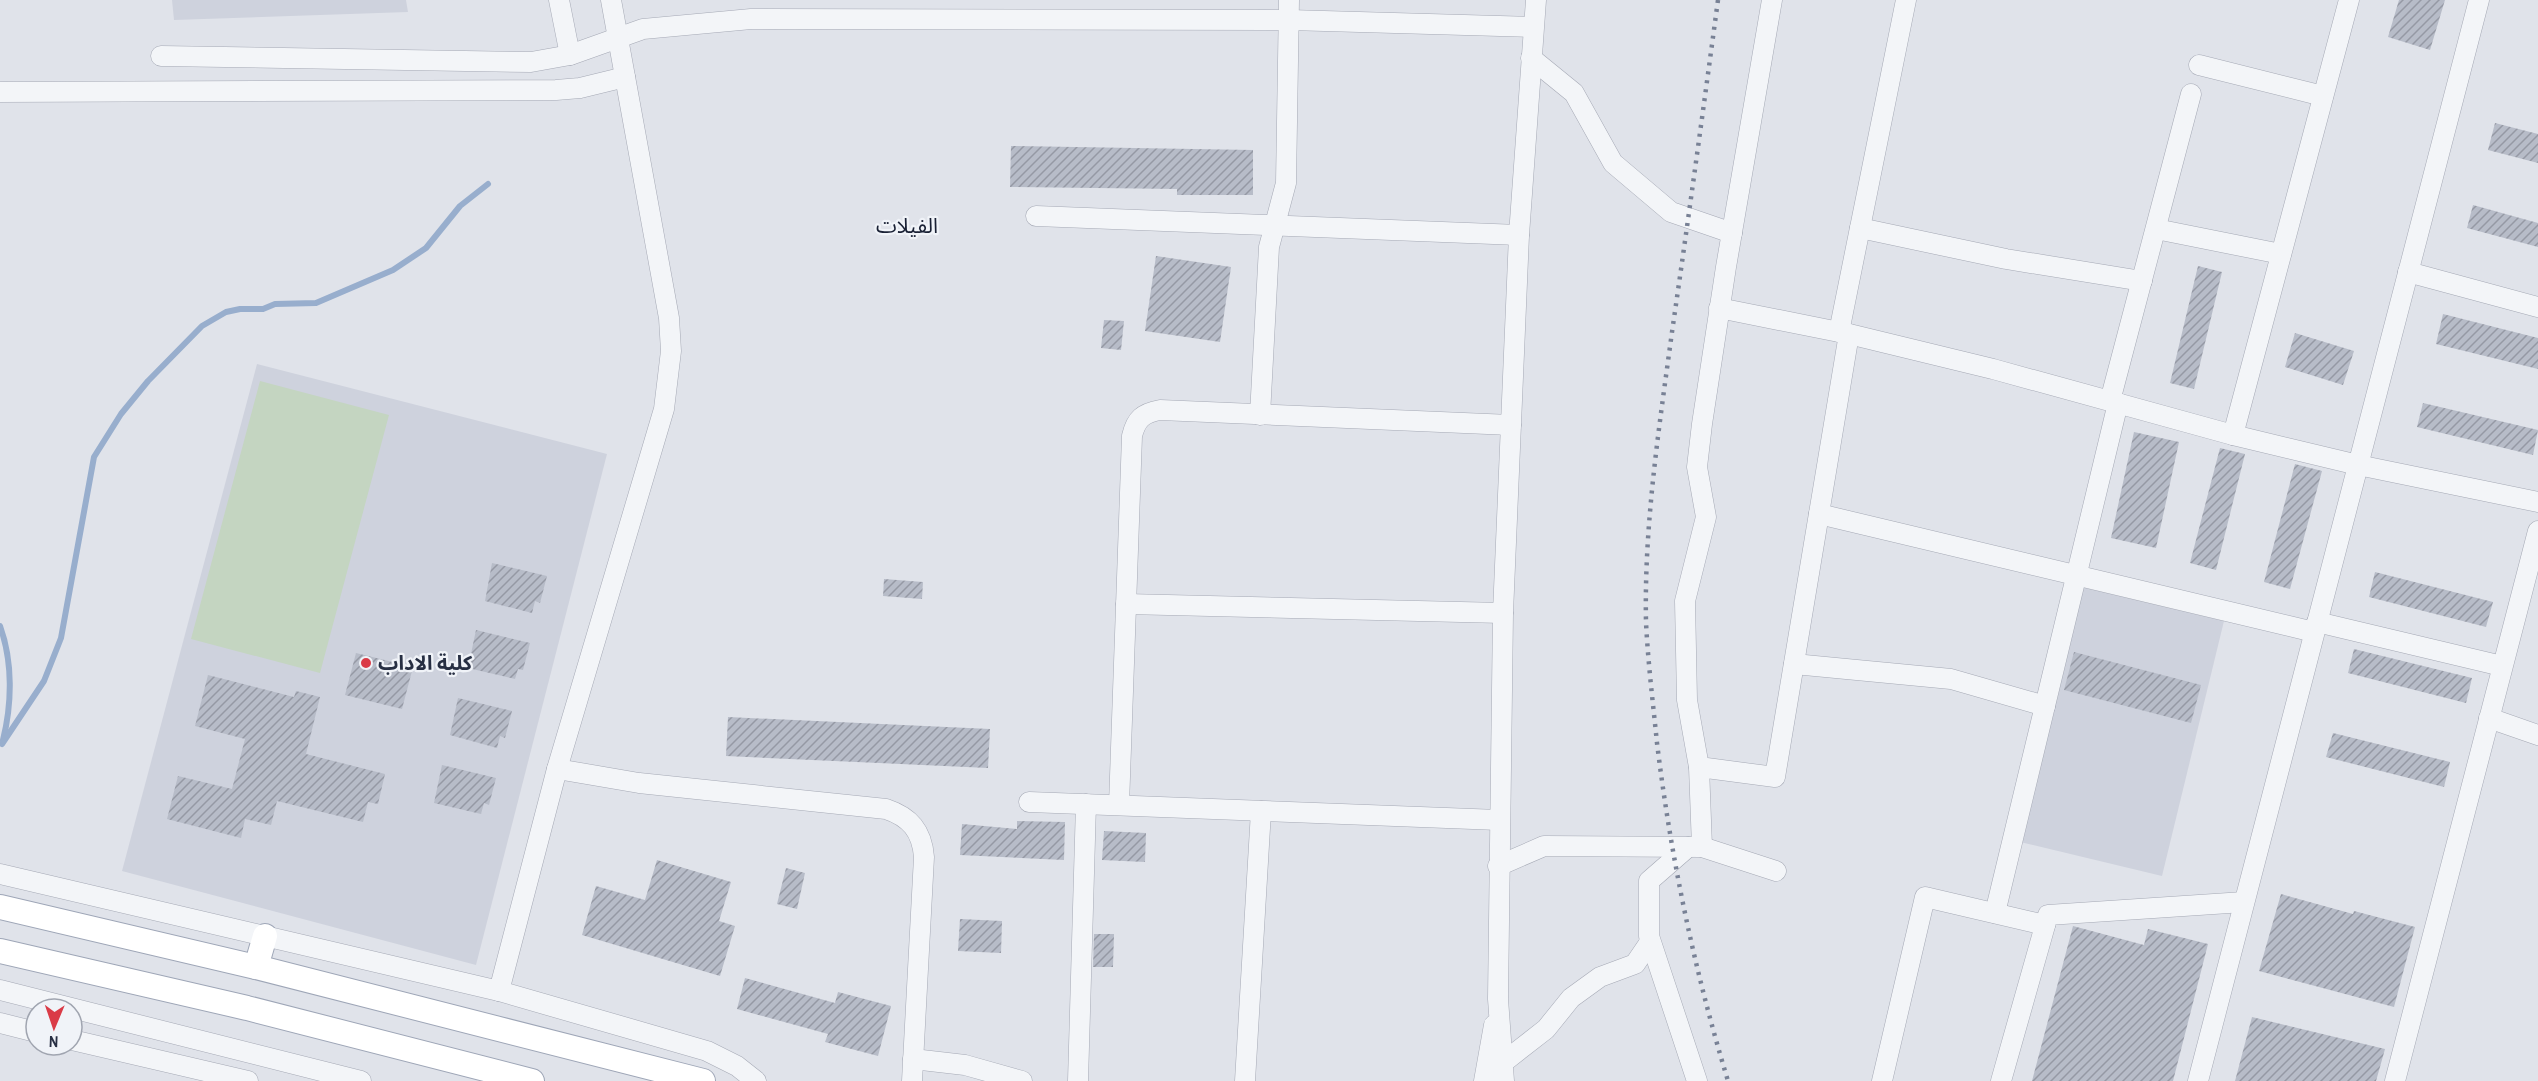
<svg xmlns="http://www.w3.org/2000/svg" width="2538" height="1081" font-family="'Archivo Narrow','Noto Sans Arabic',sans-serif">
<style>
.built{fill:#ced2dd}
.pitch{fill:#c4d5c1}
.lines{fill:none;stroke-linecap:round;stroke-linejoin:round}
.stream{stroke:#98aecd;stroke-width:6}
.building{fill:url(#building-hatch)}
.minor-casing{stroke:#a5a9b5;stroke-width:21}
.major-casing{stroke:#9ea6b7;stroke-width:26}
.minor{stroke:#f3f5f8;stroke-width:20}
.major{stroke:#fff;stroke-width:24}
.rail{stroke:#788195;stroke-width:4.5;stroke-dasharray:3 6;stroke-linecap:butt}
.poi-dot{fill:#da3b47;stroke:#f0f3f8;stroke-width:2}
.labels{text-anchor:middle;stroke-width:4.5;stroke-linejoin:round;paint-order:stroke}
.poi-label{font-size:20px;font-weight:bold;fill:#272f43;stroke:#f0f3f8;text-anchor:start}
.neighbourhood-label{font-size:21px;fill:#192034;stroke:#f0f3f8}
</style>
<defs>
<pattern id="building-hatch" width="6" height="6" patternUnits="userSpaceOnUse" patternTransform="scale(1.5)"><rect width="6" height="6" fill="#b7bcc8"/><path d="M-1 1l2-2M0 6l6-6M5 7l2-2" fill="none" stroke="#9599a4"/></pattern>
</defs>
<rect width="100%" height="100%" fill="#e0e3ea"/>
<g class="built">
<polygon points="172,0 406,0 408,12 174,20"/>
<polygon points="257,364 607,454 476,965 122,871"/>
<polygon points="2082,587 2224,621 2162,876 2020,842"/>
</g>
<polygon class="pitch" points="260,381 389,415 320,673 191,639"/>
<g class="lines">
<g class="stream">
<path d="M0,626C13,662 12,704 3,740"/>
<polyline points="2,744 44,681 61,638 94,457 121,414 148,381 202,326 226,312 240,309 263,309 275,304 316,303 393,270 426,248 460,206 488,184"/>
</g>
</g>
<g class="building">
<polygon points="2399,0 2445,0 2430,50 2388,37"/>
<polygon points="2495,123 2538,134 2538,163 2488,150"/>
<polygon points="1011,146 1253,150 1253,195 1177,195 1177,189 1010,187"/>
<polygon points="2473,205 2538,223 2538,247 2467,228"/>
<polygon points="1156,256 1231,267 1220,342 1145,331"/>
<polygon points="2198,266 2222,272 2194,389 2170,383"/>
<polygon points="2443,314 2538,338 2538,369 2436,344"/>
<polygon points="1104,320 1124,321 1121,350 1101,348"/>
<polygon points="2295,333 2354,351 2343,385 2285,367"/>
<polygon points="2423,403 2538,430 2533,455 2417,427"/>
<polygon points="2134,432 2179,442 2156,548 2111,538"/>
<polygon points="2220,448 2245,454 2216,570 2190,563"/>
<polygon points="2295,464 2322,471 2290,589 2264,582"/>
<polygon points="492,563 547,576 540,603 535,601 532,613 485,601"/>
<polygon points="2375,572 2493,602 2486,627 2369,597"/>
<polygon points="884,579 923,582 922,599 883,596"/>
<polygon points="476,630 530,643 523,670 518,669 515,679 468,668"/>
<polygon points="2354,649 2472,678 2466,703 2348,673"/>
<polygon points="2074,652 2201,685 2191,723 2064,690"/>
<polygon points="356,653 413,667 402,709 345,695"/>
<polygon points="208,675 294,697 296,691 320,697 306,754 385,774 378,804 368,802 363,822 277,801 271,825 245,819 241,838 167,819 178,776 232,789 245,739 195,726"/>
<polygon points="458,698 512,711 505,738 500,736 497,748 450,735"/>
<polygon points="728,717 990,729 988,768 726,756"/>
<polygon points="2333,733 2450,762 2444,787 2326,757"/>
<polygon points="442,765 496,778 489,805 484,803 481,814 434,803"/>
<polygon points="1017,821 1065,822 1064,860 960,855 962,824 1017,829"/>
<polygon points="1104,831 1146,833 1145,862 1102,860"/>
<polygon points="657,860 731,882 719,921 735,926 720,976 582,935 596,886 645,900"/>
<polygon points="786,868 805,873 797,909 777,904"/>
<polygon points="2281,894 2353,914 2354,911 2415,927 2394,1007 2259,971"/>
<polygon points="960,919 1002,921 1001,953 958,951"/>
<polygon points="2073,926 2144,945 2148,929 2208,944 2173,1081 2032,1081"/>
<polygon points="1094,934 1114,934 1113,967 1093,967"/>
<polygon points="745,978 835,1003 838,992 891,1006 878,1056 825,1042 828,1034 737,1009"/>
<polygon points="2252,1017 2385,1049 2376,1081 2235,1081"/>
</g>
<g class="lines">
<defs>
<g id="minor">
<polyline points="559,0 570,55"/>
<polyline points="161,56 531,62 570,55 643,29 751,19 1289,20 1533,27"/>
<polyline points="1531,58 1574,93 1613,163 1671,212 1732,233"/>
<polyline points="2199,65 2323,96"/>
<polyline points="0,92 556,90 580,88 625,77"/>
<polyline points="1036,216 1519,235"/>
<polyline points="1860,228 2006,259 2142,281"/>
<polyline points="2156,229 2281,254"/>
<polyline points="2408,272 2538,307"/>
<polyline points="1719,308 1849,334 1993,369 2233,435 2358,465 2538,502"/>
<polyline points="1839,332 1906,0"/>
<polyline points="2110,401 2191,94"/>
<polyline points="1260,415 1269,247 1286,183 1289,0"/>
<polyline points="2233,435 2349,0"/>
<polyline points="1819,514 2314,632"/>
<polyline points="1126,604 1503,613"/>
<polyline points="2317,622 2502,666"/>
<polyline points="1794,664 1951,679 2045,706"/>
<polyline points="2489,718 2538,735"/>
<polyline points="1699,767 1775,777 1849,334"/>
<path d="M557,769L639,783L886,809C910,817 922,831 924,857L912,1081"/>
<polyline points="1029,802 1499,820"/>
<path d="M1119,805L1132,436C1136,419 1143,413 1160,410L1511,425"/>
<polyline points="1688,847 1649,881 1649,936 1697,1081"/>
<polyline points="1702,847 1699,767 1687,700 1685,601 1706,517 1697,467 1702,424 1726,267 1772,0"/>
<polyline points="1498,866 1544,846 1702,847 1776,871"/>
<polyline points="0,874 499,991 707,1051 737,1066 756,1081"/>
<polyline points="1995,913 2118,403"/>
<polyline points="0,990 361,1081"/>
<polyline points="499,991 557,769 664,409 671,351 669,318 611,0"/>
<polyline points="0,1023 36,1032"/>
<polyline points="72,1040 248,1081"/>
<polyline points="913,1059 965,1065 1022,1081"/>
<polyline points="1505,1061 1546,1029 1571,998 1600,977 1635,964 1650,942"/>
<polyline points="1078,1081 1086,804"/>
<polyline points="1245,1081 1261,811"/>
<polyline points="1484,1081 1494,1025"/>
<polyline points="1504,1081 1498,999 1503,613 1519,235 1536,0"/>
<polyline points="1882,1081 1925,897 2045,925"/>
<polyline points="2001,1081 2048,915 2244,902"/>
<polyline points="2198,1081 2479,0"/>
<polyline points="2395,1081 2538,531"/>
</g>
<g id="major">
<polyline points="0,907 256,967 703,1081"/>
<polyline points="0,951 247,1008 532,1081"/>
<polyline points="256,967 265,936"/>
</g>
</defs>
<use href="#minor" class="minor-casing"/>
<use href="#major" class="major-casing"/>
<use href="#minor" class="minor"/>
<use href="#major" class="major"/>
<path class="rail" d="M1718,0C1703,111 1688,222 1672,332C1659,428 1644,525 1646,622C1648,663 1653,703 1657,743C1671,858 1694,969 1728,1081"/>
</g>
<circle class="poi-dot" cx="366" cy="663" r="6"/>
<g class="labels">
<g class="poi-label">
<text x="378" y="670">كلية الاداب</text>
</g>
<g class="neighbourhood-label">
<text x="907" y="233">الفيلات</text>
</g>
</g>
<g transform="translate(54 1027) rotate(182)"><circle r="28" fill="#f0f3f8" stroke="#a0a5b0" stroke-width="1.5"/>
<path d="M0-4.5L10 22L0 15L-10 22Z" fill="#da3b47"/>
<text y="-9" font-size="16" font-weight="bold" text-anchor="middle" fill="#272f43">N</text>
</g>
</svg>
